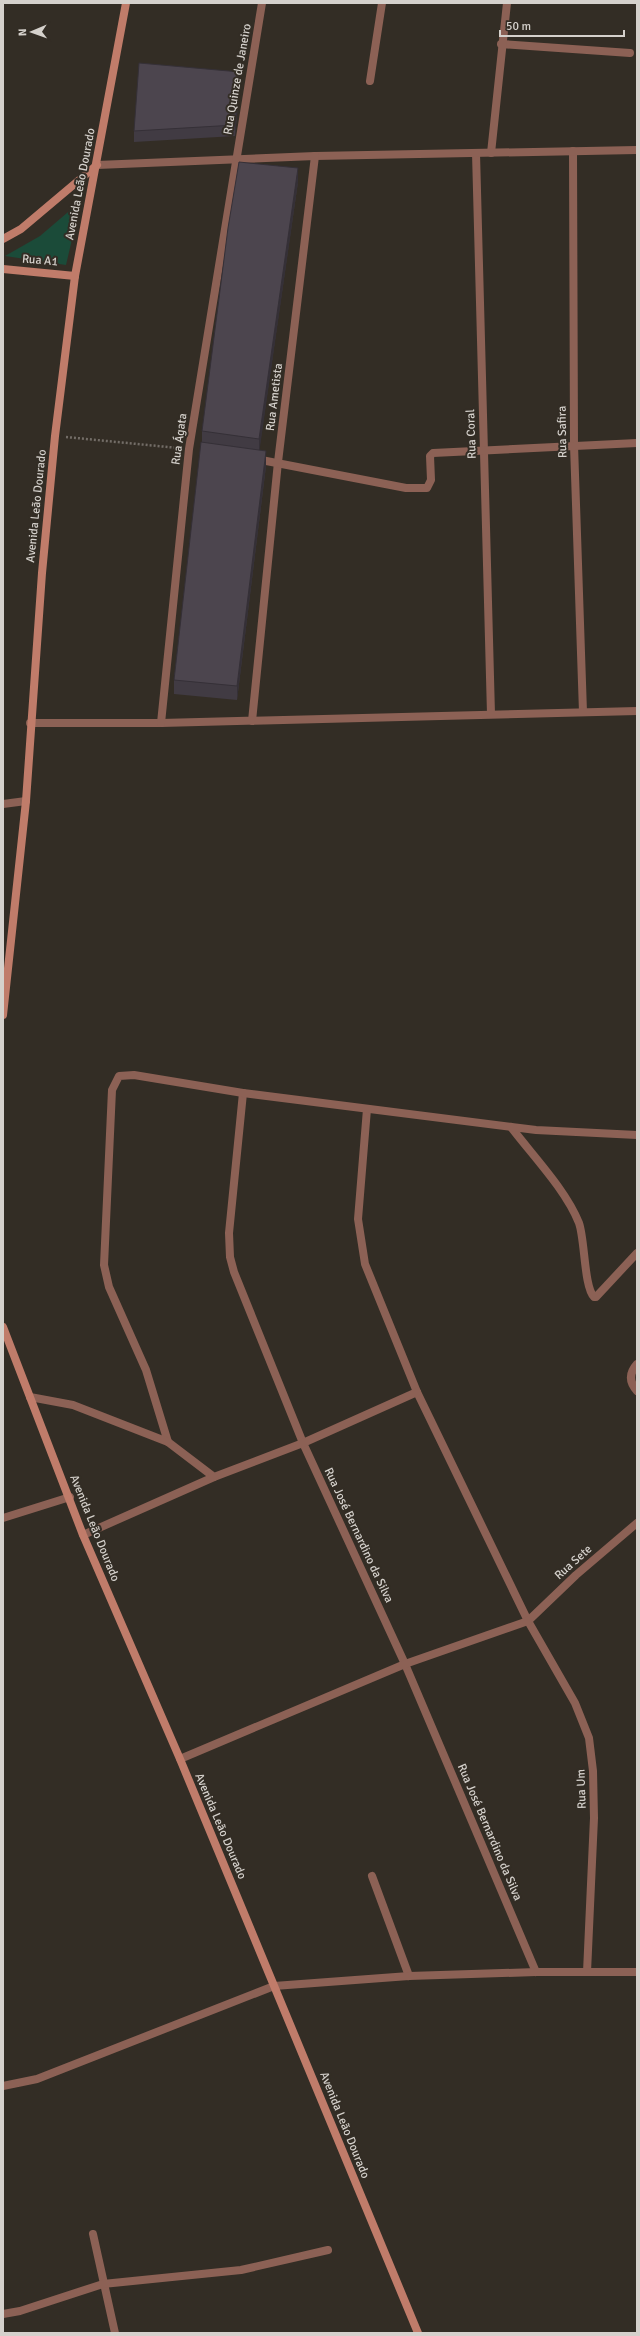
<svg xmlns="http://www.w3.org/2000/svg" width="640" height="2336" font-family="Signika,sans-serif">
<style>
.green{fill:#1b4b39}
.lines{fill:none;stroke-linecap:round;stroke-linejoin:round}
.path{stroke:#736d67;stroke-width:2.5;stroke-dasharray:2 2;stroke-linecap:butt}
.minor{stroke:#8c6155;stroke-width:8}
.secondary{stroke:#c07c6a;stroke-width:8}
.wall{fill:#413b43}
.shaded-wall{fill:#353037}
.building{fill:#4c454e;stroke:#353037}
.labels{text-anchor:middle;stroke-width:4;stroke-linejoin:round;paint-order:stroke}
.street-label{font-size:12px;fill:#d5d1cc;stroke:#332d25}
</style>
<rect width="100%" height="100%" fill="#332d25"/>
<polygon class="green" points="81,201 66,265 5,256 40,236"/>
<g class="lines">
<polyline class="path" points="66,437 178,448"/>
<g class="minor">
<polyline points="501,44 630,53"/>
<polyline points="370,81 382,3"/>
<polyline points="573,151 574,445 583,712"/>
<polyline points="476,153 491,714"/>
<polyline points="491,153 507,3"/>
<polyline points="315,156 637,150"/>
<polyline points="97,165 315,156 278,462 252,721"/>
<polyline points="256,459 406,488 427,488 431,480 430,456 433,453 637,443"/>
<polyline points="30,723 161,723 637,711"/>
<polyline points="161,723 189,449 262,3"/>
<polyline points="3,804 26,801"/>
<polyline points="243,1093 229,1233 230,1257 234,1272 303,1443 405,1664 536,1972"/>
<polyline points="367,1109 358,1219 365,1264 417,1392 528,1621 575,1703 589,1738 593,1771 594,1818 587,1972"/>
<path d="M511,1127C533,1156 566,1190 579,1223C585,1240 584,1287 594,1297H596L637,1253"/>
<path d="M637,1364C629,1373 629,1382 637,1391"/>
<polyline points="417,1392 303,1443 214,1477 168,1442 146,1370 109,1287 104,1265 112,1090 119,1076 134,1075 243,1093 536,1130 637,1135"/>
<polyline points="30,1397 73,1405 168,1442"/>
<polyline points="3,1518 70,1497"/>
<polyline points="83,1535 214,1477"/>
<polyline points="180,1759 405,1664 528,1621 576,1575 637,1523"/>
<polyline points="372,1876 409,1976"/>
<polyline points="3,2086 37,2079 274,1986 409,1976 536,1972 637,1972"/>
<polyline points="93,2234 115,2333"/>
<polyline points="3,2314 20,2311 103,2284 241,2270 328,2250"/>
</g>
<g class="secondary">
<polyline points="3,239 21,229 97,165"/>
<polyline points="3,269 75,276"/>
<polyline points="3,1015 26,801 42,573 55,436 75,276 126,3"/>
<polyline points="3,1327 83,1535 180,1759 418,2333"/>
</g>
</g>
<g class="wall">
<polygon points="240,83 235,136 134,142 134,131"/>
<polygon points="298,182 259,451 266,466 237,700 174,694 174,680 202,442 202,431"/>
</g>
<g class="shaded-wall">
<polygon points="240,72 240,83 235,136 235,125"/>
<polygon points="298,168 298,182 259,454 259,439"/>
<polygon points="266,451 266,466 237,700 237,686"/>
</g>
<g class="building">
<polygon points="139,63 240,72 235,125 134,131"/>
<polygon points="239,162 298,168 259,439 202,431 228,228"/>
<polygon points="201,442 266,451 237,686 174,680"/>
</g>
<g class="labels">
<g class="street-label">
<text transform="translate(237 79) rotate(-80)" y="4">Rua Quinze de Janeiro</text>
<text transform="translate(80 184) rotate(-79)" y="4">Avenida Leão Dourado</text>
<text transform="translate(40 260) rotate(5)" y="4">Rua A1</text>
<text transform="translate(274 397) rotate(-83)" y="4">Rua Ametista</text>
<text transform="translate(562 432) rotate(-91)" y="4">Rua Safira</text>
<text transform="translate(471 434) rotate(-92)" y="4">Rua Coral</text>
<text transform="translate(179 439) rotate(-82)" y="4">Rua Ágata</text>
<text transform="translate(36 506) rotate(-84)" y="4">Avenida Leão Dourado</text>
<text transform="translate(95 1528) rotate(68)" y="4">Avenida Leão Dourado</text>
<text transform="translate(359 1535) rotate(65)" y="4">Rua José Bernardino da Silva</text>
<text transform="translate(573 1562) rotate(-42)" y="4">Rua Sete</text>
<text transform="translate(581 1789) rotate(-92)" y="4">Rua Um</text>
<text transform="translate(221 1826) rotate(67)" y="4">Avenida Leão Dourado</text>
<text transform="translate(490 1832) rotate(67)" y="4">Rua José Bernardino da Silva</text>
<text transform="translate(345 2125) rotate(68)" y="4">Avenida Leão Dourado</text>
</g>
</g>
<rect width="640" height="2336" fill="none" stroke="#d5d1cc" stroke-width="8"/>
<g transform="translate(32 32) rotate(268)" stroke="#332d25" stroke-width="3" paint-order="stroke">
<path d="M0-3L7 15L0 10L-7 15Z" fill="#d5d1cc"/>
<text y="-6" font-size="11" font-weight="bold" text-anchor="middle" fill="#d5d1cc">N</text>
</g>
<path d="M500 30v6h124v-6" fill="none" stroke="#d5d1cc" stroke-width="2"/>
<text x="506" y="30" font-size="12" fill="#d5d1cc" stroke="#332d25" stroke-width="3" paint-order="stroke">50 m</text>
</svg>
